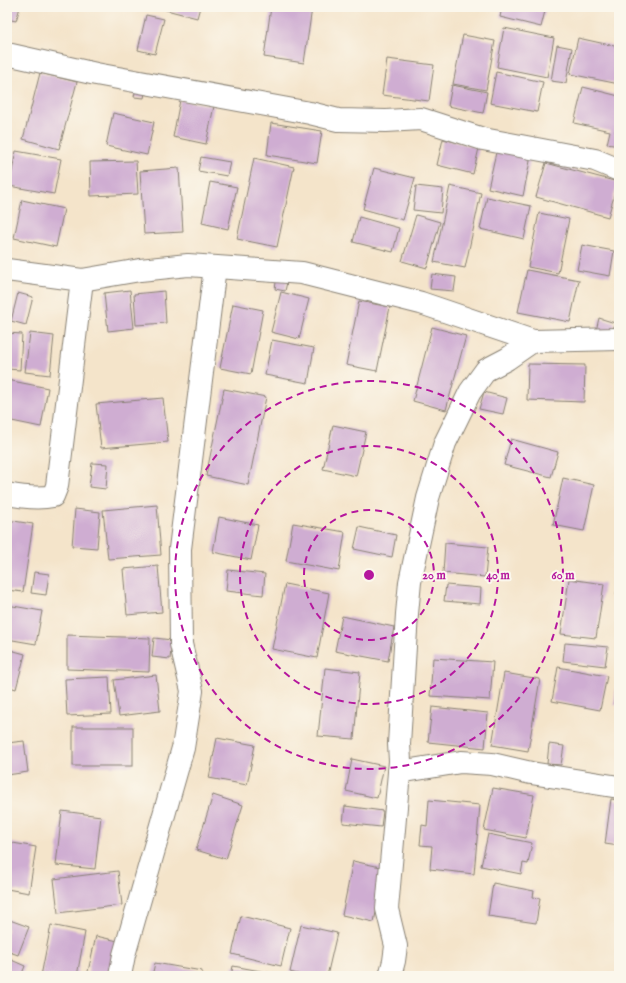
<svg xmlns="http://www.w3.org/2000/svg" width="626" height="983" font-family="'IM FELL English',serif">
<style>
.building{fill:#cfadd2}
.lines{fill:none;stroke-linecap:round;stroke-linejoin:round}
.minor-casing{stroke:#888073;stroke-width:24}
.minor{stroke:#fff;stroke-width:22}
.ring{fill:none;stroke:#b5179e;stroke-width:2;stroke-dasharray:7 5}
.centre{fill:#b5179e;stroke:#fbf7ec;stroke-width:2}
.ring-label{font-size:12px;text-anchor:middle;font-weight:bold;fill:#b5179e;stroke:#fbf7ec;stroke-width:4;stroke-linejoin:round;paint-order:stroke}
</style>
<rect width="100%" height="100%" fill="#fbf7ec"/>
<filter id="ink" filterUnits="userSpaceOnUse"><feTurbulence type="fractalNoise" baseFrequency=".025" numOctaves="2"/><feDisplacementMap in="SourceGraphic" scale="8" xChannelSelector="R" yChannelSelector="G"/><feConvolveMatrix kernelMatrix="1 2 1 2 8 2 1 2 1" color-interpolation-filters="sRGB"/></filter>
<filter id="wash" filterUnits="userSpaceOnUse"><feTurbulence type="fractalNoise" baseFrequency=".012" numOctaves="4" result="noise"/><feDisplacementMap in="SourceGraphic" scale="16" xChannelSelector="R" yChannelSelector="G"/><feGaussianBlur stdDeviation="0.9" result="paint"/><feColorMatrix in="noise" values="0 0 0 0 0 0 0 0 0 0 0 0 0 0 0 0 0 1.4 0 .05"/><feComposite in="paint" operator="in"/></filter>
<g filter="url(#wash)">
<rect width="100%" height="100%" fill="#f4e4ca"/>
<g id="blocks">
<g class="building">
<polygon points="7,7 20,7 16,21 7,19"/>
<polygon points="155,7 200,7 197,18"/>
<polygon points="271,7 312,8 304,63 264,57"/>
<polygon points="502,7 546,7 541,27 500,17"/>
<polygon points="146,15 164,19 155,54 138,50"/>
<polygon points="504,28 554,38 547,77 497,67"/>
<polygon points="463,35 495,41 486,90 453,84"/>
<polygon points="578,38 619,47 619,84 570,74"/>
<polygon points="557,45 572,48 566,83 551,81"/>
<polygon points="387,59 434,65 429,101 382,95"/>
<polygon points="496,72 543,82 537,112 490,103"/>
<polygon points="40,73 77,82 59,149 23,139"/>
<polygon points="137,83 147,84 144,98 134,97"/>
<polygon points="452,85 487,92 483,113 448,106"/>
<polygon points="583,87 619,96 619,116 615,132 619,133 619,146 607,144 610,131 574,123"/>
<polygon points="180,100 214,106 206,144 173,137"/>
<polygon points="113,113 154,122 147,155 106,146"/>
<polygon points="271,123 322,131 317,163 267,155"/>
<polygon points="443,139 479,148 473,174 437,165"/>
<polygon points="497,148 531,156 523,196 488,188"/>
<polygon points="16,151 61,159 54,194 9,186"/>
<polygon points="201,157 230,162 227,176 198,171"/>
<polygon points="254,158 294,167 277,247 237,239"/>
<polygon points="136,161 138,194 91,196 90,162"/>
<polygon points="546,163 618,182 608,217 536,197"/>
<polygon points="179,168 183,232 144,234 140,171"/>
<polygon points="374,168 415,178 403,220 363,209"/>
<polygon points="210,182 237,187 228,229 202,223"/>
<polygon points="416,186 443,189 441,213 413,210"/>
<polygon points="450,186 481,193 465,268 434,262"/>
<polygon points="487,197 531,206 524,239 480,229"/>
<polygon points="22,200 64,209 56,247 14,238"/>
<polygon points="539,213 569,219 558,273 528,267"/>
<polygon points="416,215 440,222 427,268 402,261"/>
<polygon points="359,217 399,228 393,252 353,242"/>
<polygon points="582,245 614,251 610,276 577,270"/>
<polygon points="527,270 579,280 570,322 518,312"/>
<polygon points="432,274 456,277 454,291 430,289"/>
<polygon points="277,276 288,278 285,291 275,289"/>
<polygon points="130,290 134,328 108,331 104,293"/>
<polygon points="164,291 166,323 136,325 134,294"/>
<polygon points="281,292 309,299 299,339 271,332"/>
<polygon points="18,293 33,297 26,325 11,321"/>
<polygon points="359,301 390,307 377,371 346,365"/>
<polygon points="233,304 263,310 251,374 220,368"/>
<polygon points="599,318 615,323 612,335 596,331"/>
<polygon points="432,327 466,336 446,410 413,401"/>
<polygon points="7,333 22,334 20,370 7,369"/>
<polygon points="30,333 54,336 50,375 25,372"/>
<polygon points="272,340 314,348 308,383 265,375"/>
<polygon points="528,364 585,365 584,402 527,400"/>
<polygon points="7,380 48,388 41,427 7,420"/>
<polygon points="224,389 266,397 248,485 206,476"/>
<polygon points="484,392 507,398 503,414 479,409"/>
<polygon points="163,398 168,442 101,448 96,404"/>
<polygon points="333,425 366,432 356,476 323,469"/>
<polygon points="511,439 558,452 551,477 504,465"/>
<polygon points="92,463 108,464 106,489 89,487"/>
<polygon points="563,478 594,485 584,531 553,525"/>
<polygon points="157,505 161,555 108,559 103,510"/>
<polygon points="75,509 100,512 97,548 72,546"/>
<polygon points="219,517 258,525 251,560 213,552"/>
<polygon points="7,520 33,524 23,592 7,590"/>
<polygon points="293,523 345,532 339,571 286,561"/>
<polygon points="359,527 396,535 392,557 354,549"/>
<polygon points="445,543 488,547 485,577 443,573"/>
<polygon points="158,566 162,612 127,615 123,569"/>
<polygon points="228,570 265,574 263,595 226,591"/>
<polygon points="34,572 49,574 46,595 31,593"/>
<polygon points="569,579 604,584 596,638 561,634"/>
<polygon points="618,583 619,583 619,595 616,594"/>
<polygon points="285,584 329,593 317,658 272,649"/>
<polygon points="446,585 481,588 480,604 444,601"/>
<polygon points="7,605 42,611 36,644 7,639"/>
<polygon points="342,616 394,627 388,661 335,651"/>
<polygon points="67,635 150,638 149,672 67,669"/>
<polygon points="154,638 172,640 170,659 152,657"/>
<polygon points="565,643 608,647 605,666 563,661"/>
<polygon points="7,649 25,654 16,689 7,686"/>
<polygon points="433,658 493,662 490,700 430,696"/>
<polygon points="618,658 619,658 619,668 616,668"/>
<polygon points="558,667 607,676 600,710 552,701"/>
<polygon points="325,668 360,672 354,739 318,736"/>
<polygon points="504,673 540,679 528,751 492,745"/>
<polygon points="156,675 160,711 119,716 114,680"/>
<polygon points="618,675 619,675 619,704 614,704"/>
<polygon points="109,677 111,714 67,716 65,679"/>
<polygon points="432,707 488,713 485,748 428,742"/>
<rect x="73" y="727" width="60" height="39"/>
<polygon points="217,738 255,745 247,785 209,778"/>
<polygon points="24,741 28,772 7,775 7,743"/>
<polygon points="549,744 564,746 561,765 547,764"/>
<polygon points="352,759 384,766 377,798 346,791"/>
<polygon points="493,788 534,795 526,838 484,830"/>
<polygon points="213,795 243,805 226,859 196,850"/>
<polygon points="611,799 619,800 619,846 605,844"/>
<polygon points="429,800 480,805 474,874 430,869 432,846 420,845 422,825 427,826"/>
<polygon points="345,806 383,811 381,827 343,823"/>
<polygon points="62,811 101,816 95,869 56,865"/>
<polygon points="488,834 532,843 528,864 523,863 521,874 481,866"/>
<polygon points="7,842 36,847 29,893 7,889"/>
<polygon points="353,861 385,868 374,922 342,915"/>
<polygon points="118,871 122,905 58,913 54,879"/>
<polygon points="493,883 534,891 533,897 540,898 536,923 488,916"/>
<polygon points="241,916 290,928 281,966 232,954"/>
<polygon points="7,919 29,927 18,955 7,951"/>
<polygon points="51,925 85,932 77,976 41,976"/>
<polygon points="301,925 337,933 327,976 305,976 290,972"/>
<polygon points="96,936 118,941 110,976 87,976"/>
<polygon points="7,958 25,966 21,976 7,976"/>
<polygon points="155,963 202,971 202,976 152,976"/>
<polygon points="233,966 277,974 276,976 231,976"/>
</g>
</g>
</g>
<g filter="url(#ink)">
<use href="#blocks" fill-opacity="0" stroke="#888073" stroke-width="1"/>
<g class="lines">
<defs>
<g id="minor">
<polyline points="7,54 96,74 310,113 338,120 386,121 421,119 483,139 595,160 619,170"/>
<polyline points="7,270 82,280 140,270 188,265 302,273 421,303 533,341 619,339"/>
<path d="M7,494C22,497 38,499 53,496L57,486L82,280"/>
<polyline points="399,772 461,762 492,764 531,773 619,787"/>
<polyline points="120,976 124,955 183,748 192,691 181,644 180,549 215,267"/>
<polyline points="390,976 394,961 396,946 387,909 400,761 399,744 407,614 410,582 428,498 445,443 470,392 486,370 507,359 533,341"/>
</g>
</defs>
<use href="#minor" class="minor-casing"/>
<use href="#minor" class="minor"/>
</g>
</g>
<g class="ring">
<circle cx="369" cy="575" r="65"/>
<circle cx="369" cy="575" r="129"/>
<circle cx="369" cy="575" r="194"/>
</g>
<circle cx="369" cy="575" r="6" class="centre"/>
<g class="ring-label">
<text x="434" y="579">20 m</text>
<text x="498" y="579">40 m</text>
<text x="563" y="579">60 m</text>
</g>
<rect width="626" height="983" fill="none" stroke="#fbf7ec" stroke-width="24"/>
</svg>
